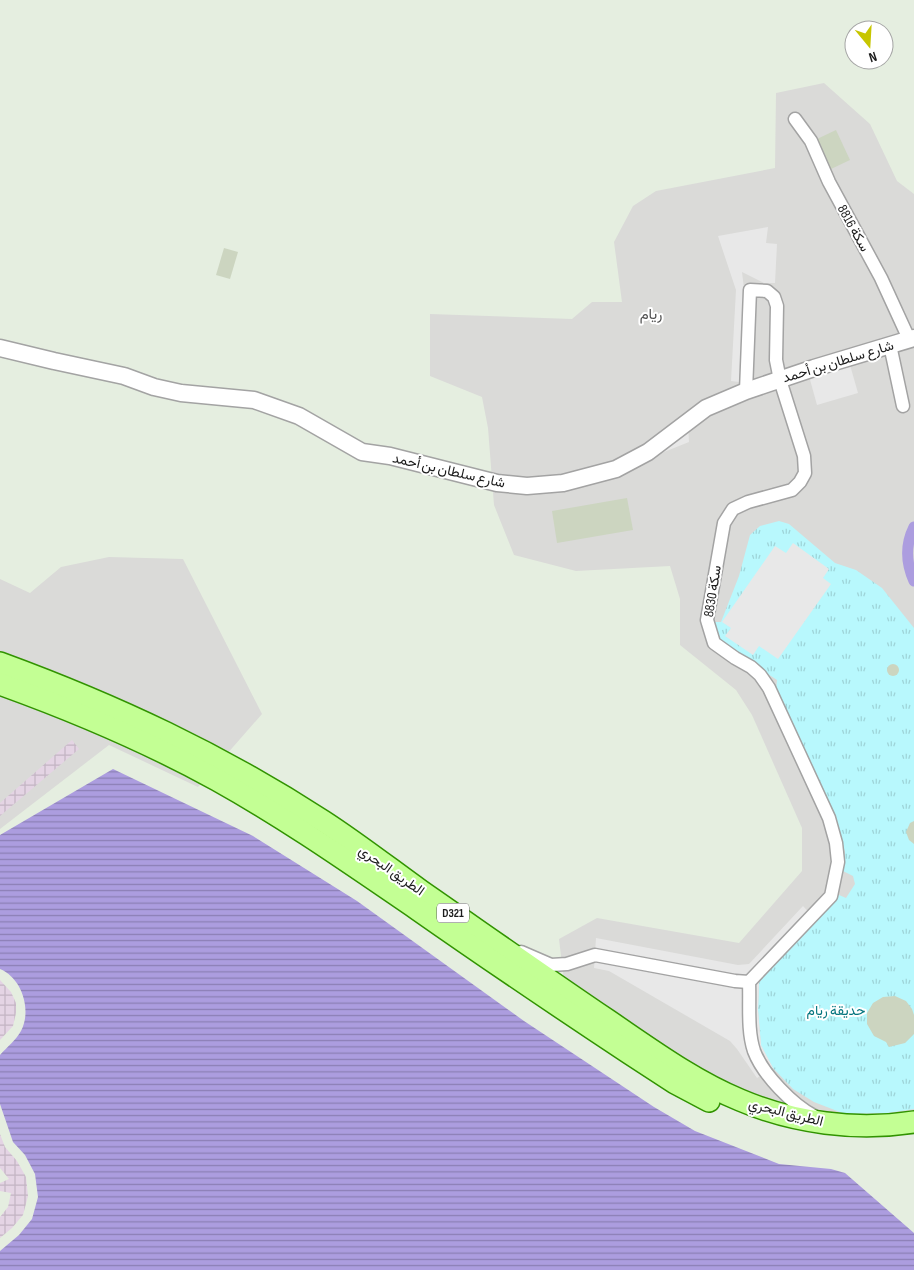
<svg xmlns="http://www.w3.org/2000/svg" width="914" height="1270" font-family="'Sofia Sans Condensed',Vazirmatn,sans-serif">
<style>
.residential{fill:#dadad8}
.park{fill:url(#park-tufts)}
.parking{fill:#e8e8e8}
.plaza{fill:url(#plaza-grid)}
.water{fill:url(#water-rules)}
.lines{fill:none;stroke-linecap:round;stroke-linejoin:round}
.canal{stroke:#ac9ddf;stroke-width:11}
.building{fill:#ccd5c0}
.minor-casing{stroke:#a3a3a3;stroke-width:15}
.tertiary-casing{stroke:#a3a3a3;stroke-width:19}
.primary-casing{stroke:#319300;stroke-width:24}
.minor{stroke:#fff;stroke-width:12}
.tertiary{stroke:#fff;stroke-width:16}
.primary{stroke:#c3ff94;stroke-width:21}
.labels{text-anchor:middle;stroke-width:4;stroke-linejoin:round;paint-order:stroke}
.shield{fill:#fff;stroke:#606060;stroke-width:1}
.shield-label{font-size:12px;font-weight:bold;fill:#1c1c1c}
.street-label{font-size:14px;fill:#1c1c1c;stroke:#fff}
.park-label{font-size:14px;fill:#04757f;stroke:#fff}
.neighbourhood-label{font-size:15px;fill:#4f4f4f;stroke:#fff}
</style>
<defs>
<pattern id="park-tufts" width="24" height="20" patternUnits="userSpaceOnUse" patternTransform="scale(1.25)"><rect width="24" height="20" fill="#b8f8fd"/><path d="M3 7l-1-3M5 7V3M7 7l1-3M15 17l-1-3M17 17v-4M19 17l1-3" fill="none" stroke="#9ed4d8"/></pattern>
<pattern id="plaza-grid" width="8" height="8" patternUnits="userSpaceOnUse" patternTransform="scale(1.25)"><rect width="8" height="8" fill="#e4d4e4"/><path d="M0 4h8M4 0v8" fill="none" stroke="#c3b5c3"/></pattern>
<pattern id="water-rules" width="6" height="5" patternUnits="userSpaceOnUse" patternTransform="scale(1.25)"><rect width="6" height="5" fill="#ac9ddf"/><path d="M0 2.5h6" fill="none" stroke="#8b7fb4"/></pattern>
</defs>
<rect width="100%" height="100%" fill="#e5eee0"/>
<g class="residential">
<polygon points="824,83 870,124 897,181 914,194 914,1114 834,1118 752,1098 690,1064 564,981 559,939 597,918 739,943 802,871 802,828 752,715 736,690 680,645 680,599 670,566 576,571 514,555 494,505 488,428 482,397 430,376 430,314 572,319 592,302 622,302 614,242 633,206 656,191 775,168 776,93"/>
<polygon points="109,557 183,559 262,714 198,787 109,745 0,829 0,579 30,593 61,567"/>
</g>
<polygon class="park" points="779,521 789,524 835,563 856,570 882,588 914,628 914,1109 887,1113 845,1114 814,1102 793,1089 773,1068 761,1046 758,1010 759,983 764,973 839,895 846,898 855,884 853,876 843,871 845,852 839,832 776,691 777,680 717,640 713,622 721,622 739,576 750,535 760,526"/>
<g class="parking">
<polygon points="768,227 766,243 777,244 775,283 764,283 742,272 746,305 739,382 731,381 736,290 718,236"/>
<polygon points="850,365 858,393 817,405 809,376"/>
<polygon points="688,423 689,442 654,456"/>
<polygon points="793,543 829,569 823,578 831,584 778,659 759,646 753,655 725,636 731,628 722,622 775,546 786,553"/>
<polygon points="803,906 815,919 764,973 759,983 758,1010 761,1045 773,1068 757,1078 737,1049 730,1041 609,971 594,968 596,938 738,965 749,964"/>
</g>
<g class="plaza">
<polygon points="72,740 79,749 0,816 0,803"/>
<polygon points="0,980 11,992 16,1003 16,1013 13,1026 0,1040"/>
<polygon points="0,1134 5,1147 17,1161 26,1177 28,1196 23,1215 12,1228 0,1238 0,1217 8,1207 11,1193 0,1191 0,1183 9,1179 0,1168"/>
</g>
<path class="water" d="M113,769L253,836L357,901L524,1021L654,1107L695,1131L779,1164L831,1169L845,1173L914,1233V1270H0V1251L19,1235L32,1219L38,1197L35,1174L25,1155L13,1142L0,1104V1055C7,1047 16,1040 21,1031C32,1010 22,978 0,969V835Z"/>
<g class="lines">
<path class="canal" d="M914,527C905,545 906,563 914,581"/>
</g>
<g class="building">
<polygon points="836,130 850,160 831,169 817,139"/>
<polygon points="224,248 238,252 230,279 216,275"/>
<polygon points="627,498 633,530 557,543 552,511"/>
<circle cx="893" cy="670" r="6"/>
<polygon points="914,821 914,844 909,840 906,832 910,823"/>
<polygon points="895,996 906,1001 912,1009 914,1015 914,1034 905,1043 889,1047 886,1042 874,1036 867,1024 867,1013 873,1003 883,997"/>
</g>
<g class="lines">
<defs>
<g id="minor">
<polyline points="795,119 811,141 829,182 881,278 909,339"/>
<polyline points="890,345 903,406"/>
<path d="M746,391L750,290L767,291L774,297L777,306L776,360L780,380L804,456L805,473L800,482L792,490L748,502L733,509L724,523L707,620L714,643L735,658L751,667L760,675L769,688L829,818L836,843L838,862L831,896L749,982C750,1004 747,1030 754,1051C763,1075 793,1105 814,1116"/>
<polyline points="521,952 551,965 567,964 595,955 735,981 749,982"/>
</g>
<polyline id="tertiary" points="0,348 54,361 124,376 154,387 181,393 254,400 299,416 362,452 390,456 497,483 527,486 563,483 616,469 648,452 706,408 746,391 814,368 914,338"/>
<g id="primary">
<path d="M0,663C117,706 219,754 323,821C357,843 389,868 421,891C483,934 544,977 606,1019C649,1048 692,1080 740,1100C794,1123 856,1131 914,1122"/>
<path d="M0,684C75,711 148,742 217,780C287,819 351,864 417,909C487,958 558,1006 629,1053L675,1083L709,1101"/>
</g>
</defs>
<use href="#minor" class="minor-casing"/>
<use href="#tertiary" class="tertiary-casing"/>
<use href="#primary" class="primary-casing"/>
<use href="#minor" class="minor"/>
<use href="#tertiary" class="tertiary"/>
<use href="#primary" class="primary"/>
</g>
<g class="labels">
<rect class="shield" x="437" y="903.5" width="32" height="19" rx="4"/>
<g class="shield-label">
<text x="453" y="917">D321</text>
</g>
<g class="street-label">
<text transform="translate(854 228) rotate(61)" y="5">سكة 8816</text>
<text transform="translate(838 361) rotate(-17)" y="5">شارع سلطان بن أحمد</text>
<text transform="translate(449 470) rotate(13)" y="5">شارع سلطان بن أحمد</text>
<text transform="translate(712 591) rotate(-81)" y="5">سكة 8830</text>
<text transform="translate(392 870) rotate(35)" y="5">الطريق البحري</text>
<text transform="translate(786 1112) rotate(14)" y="5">الطريق البحري</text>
</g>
<g class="park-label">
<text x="836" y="1015">حديقة ريام</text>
</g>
<g class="neighbourhood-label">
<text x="651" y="319">ريام</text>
</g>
</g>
<g transform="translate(869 45) rotate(162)"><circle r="24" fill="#ffffff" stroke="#a4a4a4"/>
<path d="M0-4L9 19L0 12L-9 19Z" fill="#c7c600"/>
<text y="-8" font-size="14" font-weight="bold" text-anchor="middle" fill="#1c1c1c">N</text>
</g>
</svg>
